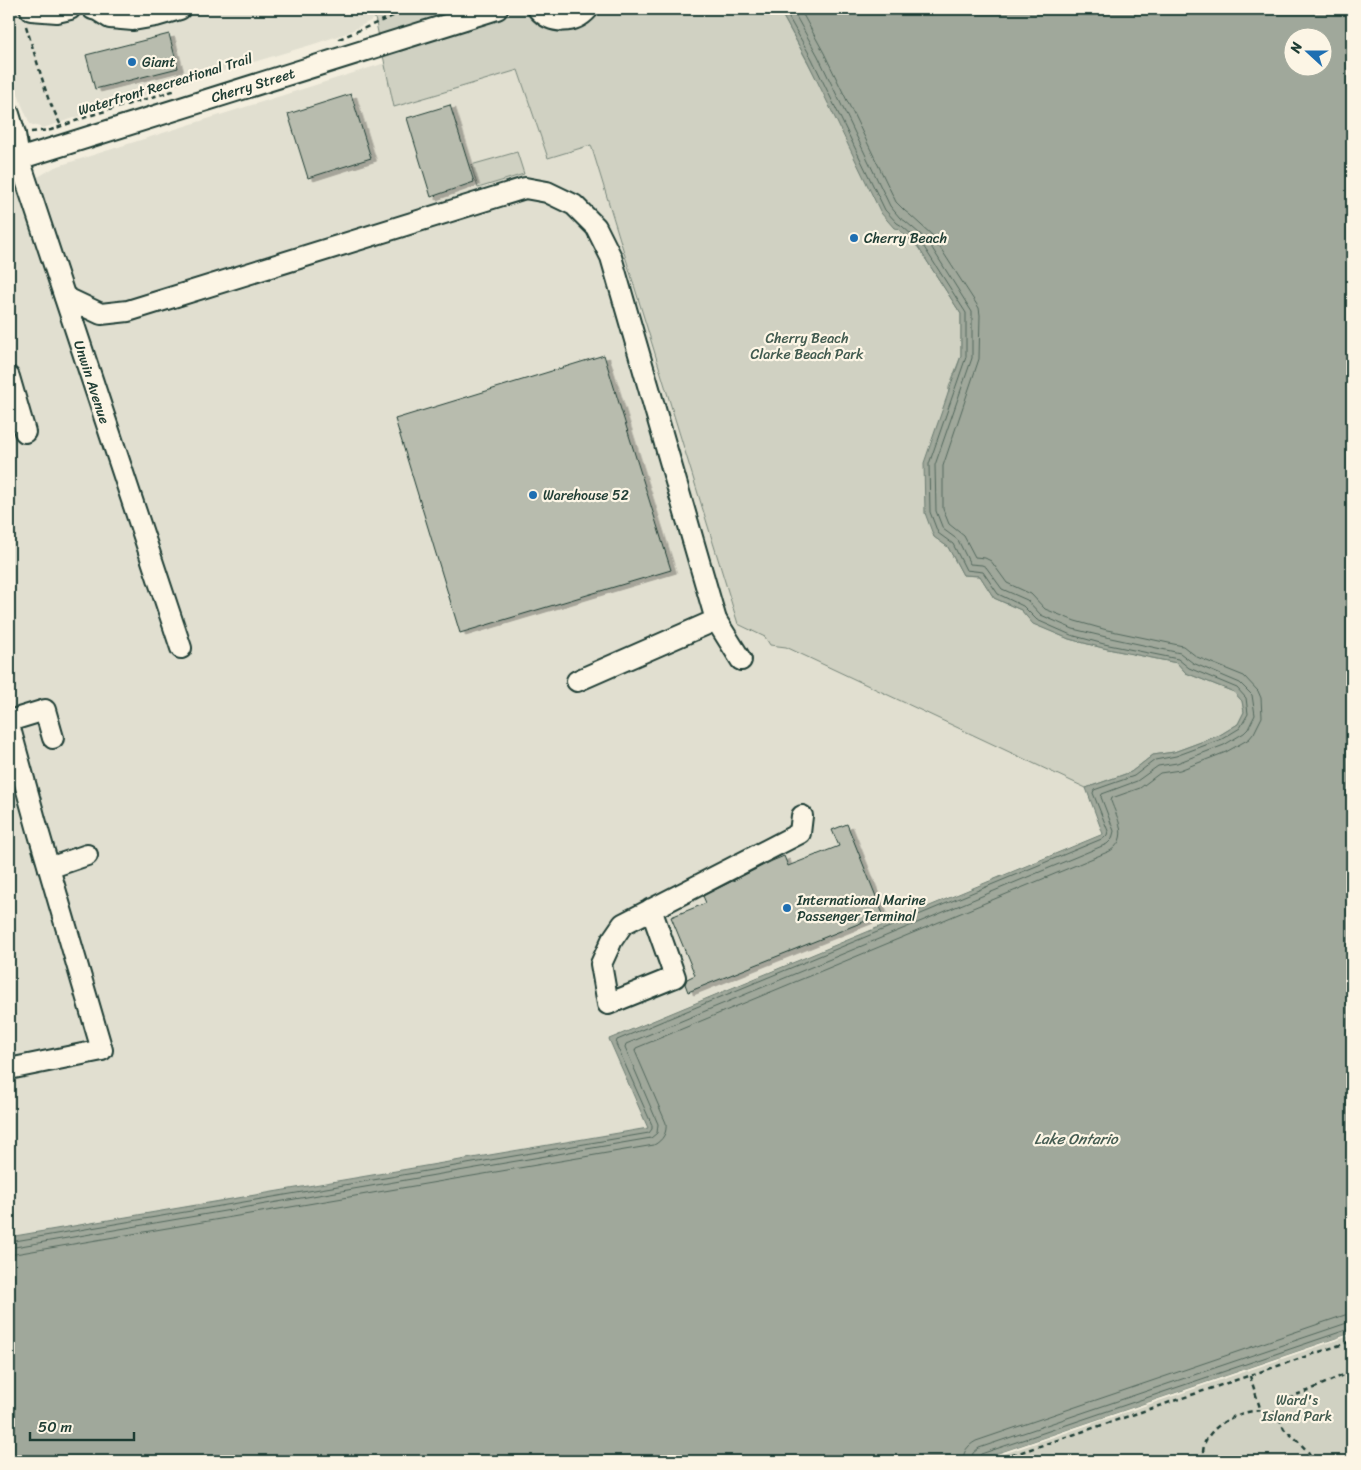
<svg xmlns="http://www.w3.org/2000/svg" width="1361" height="1470" font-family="Sriracha,sans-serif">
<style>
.built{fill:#e1dfd0}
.green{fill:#d0d1c2;stroke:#78877b}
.water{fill:#a0a89b;stroke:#6c7d72;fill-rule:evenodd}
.pier{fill:#f3eede}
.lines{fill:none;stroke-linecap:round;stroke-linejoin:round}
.shore{stroke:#53685d;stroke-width:1}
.building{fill:#b8bcae;stroke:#1f3d34;filter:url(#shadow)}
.minor-casing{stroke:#1f3d34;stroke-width:24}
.path{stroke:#1f3d34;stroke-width:2.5;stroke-dasharray:5 4;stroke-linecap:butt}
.minor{stroke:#fcf5e5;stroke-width:20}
.poi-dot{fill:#1f6fb2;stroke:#fcf5e5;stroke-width:2}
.labels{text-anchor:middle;stroke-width:4.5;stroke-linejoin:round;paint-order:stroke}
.poi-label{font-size:14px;fill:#1f3d34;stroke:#fcf5e5;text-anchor:start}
.street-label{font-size:14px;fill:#1f3d34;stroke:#fcf5e5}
.park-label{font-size:14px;fill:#425b50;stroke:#fcf5e5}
.water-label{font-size:15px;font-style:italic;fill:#465d53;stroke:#fcf5e5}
</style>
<defs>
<filter id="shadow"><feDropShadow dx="5.5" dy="3" stdDeviation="0" flood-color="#0004"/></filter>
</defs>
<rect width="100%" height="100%" fill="#f3eede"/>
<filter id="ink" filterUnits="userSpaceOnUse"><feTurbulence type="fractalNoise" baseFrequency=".02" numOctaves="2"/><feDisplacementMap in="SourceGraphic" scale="10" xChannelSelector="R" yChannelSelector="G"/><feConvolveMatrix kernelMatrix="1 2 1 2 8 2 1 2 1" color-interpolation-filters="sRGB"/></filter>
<g filter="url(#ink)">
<g class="built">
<polygon points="9,9 373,9 376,18 347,33 314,44 177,85 43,128 30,124 21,103 9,66"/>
<polygon points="385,63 394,107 518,70 548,158 591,145 738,624 1077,776 1086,788 1103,833 609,1038 648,1128 9,1237 9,194 55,167"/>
</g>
<g class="green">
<polygon points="373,9 779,9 898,229 918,247 961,314 961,356 949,387 934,537 948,547 963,575 980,576 994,598 1021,610 1034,624 1069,639 1103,648 1177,663 1186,673 1234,692 1242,701 1244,712 1238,724 1220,735 1174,752 1153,755 1131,772 1086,788 786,647 770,645 765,637 738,624 591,145 548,158 518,70 394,107"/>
<polygon points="517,152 524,174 478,188 471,165"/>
<polygon points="1352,1333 1352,1461 976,1461"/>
</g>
<path class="water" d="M779,9H1352V1333L976,1461H9V1237L648,1128L609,1039L1103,834L1086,788L1131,772L1153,755L1174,752L1220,735L1238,724L1244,712L1242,701L1234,692L1186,673L1177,663L1103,648L1069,639L1033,624L1021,610L994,598L980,576L963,575L948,547L934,537L925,513L924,463L961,356V314L918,247L898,229L894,228L881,213L808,62ZM1294,38H1324V68H1294Z"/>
<polygon class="pier" points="1352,1333 1352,1335 983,1461 976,1461"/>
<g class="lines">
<g class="shore">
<polyline points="9,1242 649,1133 652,1129 652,1125 616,1044 617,1040 1104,838 1107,835 1108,831 1093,793 1094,790 1134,776 1155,760 1176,756 1222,739 1240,728 1248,714 1246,698 1237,688 1189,668 1178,659 1104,644 1071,635 1037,620 1023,606 998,594 983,572 966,570 953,544 938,533 930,512 929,464 966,357 966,313 922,244 902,226 897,223 885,210 812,59 784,9"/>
<polyline points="9,1248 651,1138 657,1133 658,1124 625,1047 626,1044 1107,844 1112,839 1114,831 1101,797 1102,794 1137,781 1158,766 1177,763 1224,745 1244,733 1248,729 1255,715 1252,695 1240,683 1193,663 1180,653 1106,637 1073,629 1041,615 1027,600 1002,589 986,567 982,565 970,564 958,540 943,529 936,511 935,465 972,358 972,312 927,240 905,221 900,218 890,206 818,56 792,9"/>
<path d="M9,1255L654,1145C663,1140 667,1133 666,1123L635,1051L636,1048L1110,851C1130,838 1117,818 1111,801L1112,798L1140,788L1160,773L1180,770L1226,752L1249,739L1254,733L1262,717L1261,698L1258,691L1244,676L1197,657L1183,646L1107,630L1075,621L1045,609L1031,594L1007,583L991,561L985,558L975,557L964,536L949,524L943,509V466L979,359L980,315L979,308L932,235L910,215L905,211L896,202L824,53L800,9"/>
<path d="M963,1461C963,1452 967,1446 976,1441L1345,1315L1352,1314"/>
<polyline points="971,1461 973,1453 979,1448 1347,1323 1352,1322"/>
<polyline points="977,1461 978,1457 981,1454 1352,1328"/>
</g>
</g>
<g class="building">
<polygon points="169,34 178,68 95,89 86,55"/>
<polygon points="351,94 371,158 308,178 288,114"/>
<polygon points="450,105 474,182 431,197 407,118"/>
<polygon points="604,355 671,570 460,633 395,419"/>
<polygon points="847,824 883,914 688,992 685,984 687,979 695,975 671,917 706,903 703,896 772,861 784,856 788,866 839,846 832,830"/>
</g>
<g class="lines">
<defs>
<g id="minor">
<polyline points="93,9 97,10 110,18 133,20 156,16 180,9"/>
<path d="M538,9C552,25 575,24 588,9"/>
<polyline points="31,10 57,12 70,9"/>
<polyline points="9,114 15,134 19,159 181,648"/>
<polyline points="9,162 497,9"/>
<polyline points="65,297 101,314 128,311 525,188 547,192 574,205 596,227 611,257 716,620 577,681"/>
<polyline points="9,377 25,432"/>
<polyline points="716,620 741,660"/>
<polyline points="9,721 45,710 53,738"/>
<polyline points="9,725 39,834 102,1050 9,1069"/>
<polyline points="49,868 87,855"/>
<polyline points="651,909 675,977 608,1004 601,964 612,940 623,924 800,833 802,816"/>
</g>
</defs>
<use href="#minor" class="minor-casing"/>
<g class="path">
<polyline points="26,26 48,98 61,126"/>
<polyline points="339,39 409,9"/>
<polyline points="31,132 51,130 92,115 176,90"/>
<polyline points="1250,1376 1261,1411"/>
<polyline points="1277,1413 1283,1404 1295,1395 1308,1391 1352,1371"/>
<polyline points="995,1461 1352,1341"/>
<path d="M1202,1461C1203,1455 1203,1447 1205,1442C1216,1419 1254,1404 1277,1413L1284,1429L1297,1440L1309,1453L1312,1461"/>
</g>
<use href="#minor" class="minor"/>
</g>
</g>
<g class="poi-dot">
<circle cx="132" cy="62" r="5"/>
<circle cx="854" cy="238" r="5"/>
<circle cx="533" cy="495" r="5"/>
<circle cx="787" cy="908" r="5"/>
</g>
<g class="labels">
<g class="poi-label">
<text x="142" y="67">Giant</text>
<text x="864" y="243">Cherry Beach</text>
<text x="543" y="500">Warehouse 52</text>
<text x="797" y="905">International Marine<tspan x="797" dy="16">Passenger Terminal</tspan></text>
</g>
<g class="street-label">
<text transform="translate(165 84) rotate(-17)" y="5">Waterfront Recreational Trail</text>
<text transform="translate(253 85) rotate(-17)" y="5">Cherry Street</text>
<text transform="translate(92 382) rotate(72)" y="5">Unwin Avenue</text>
</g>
<g class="park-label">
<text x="807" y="343">Cherry Beach<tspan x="807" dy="16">Clarke Beach Park</tspan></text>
<text x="1297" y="1405">Ward's<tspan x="1297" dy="16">Island Park</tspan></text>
</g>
<g class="water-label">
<text x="1076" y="1144">Lake Ontario</text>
</g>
</g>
<rect width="1361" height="1470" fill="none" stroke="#fcf5e5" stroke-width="30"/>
<rect x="15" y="15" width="1331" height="1440" fill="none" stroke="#1f3d34" stroke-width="2" filter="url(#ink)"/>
<g transform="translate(1308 52) rotate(291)"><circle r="24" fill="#fcf5e5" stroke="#a4ab9e"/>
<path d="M0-4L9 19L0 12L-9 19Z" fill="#1f6fb2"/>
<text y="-8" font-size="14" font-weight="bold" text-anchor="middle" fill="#1f3d34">N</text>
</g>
<path d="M30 1432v8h104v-8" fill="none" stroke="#1f3d34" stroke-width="2.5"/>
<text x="38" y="1432" font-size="15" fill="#1f3d34" stroke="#fcf5e5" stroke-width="4" paint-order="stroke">50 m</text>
</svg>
